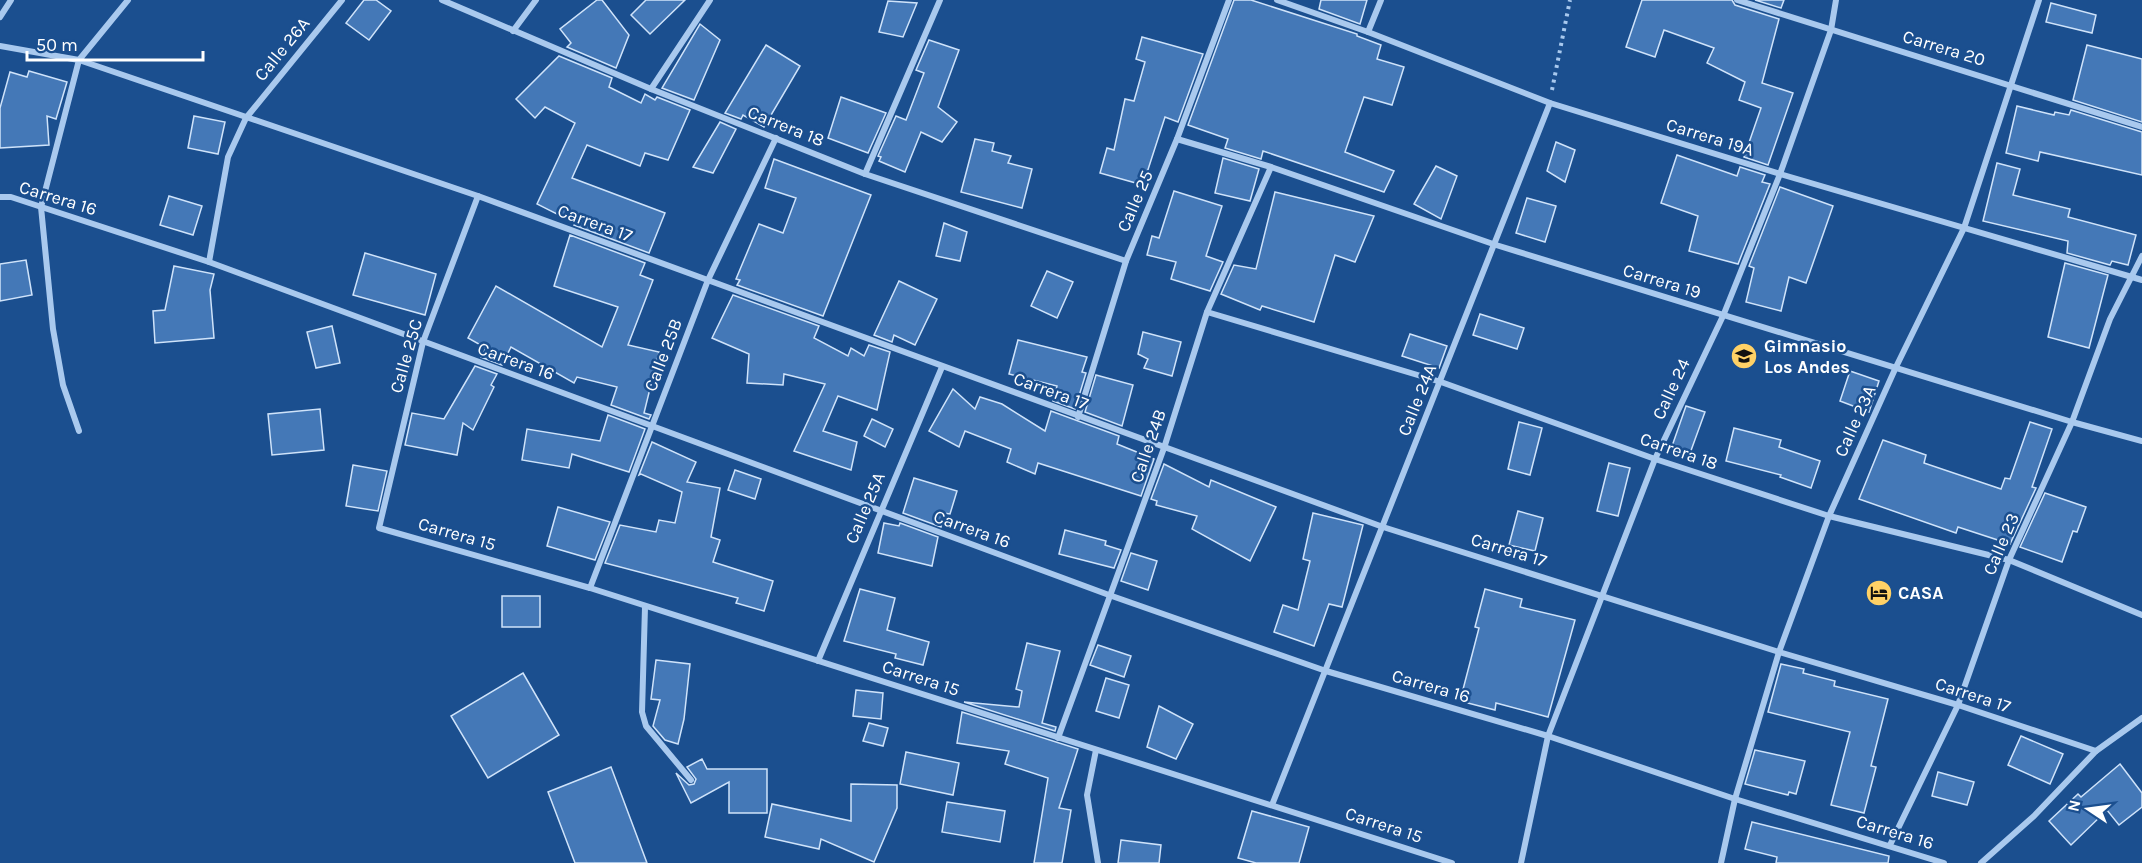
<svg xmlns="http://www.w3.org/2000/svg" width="2142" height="863" font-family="Karla,sans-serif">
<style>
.building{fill:#4478b7;stroke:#cfe3fa;stroke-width:1.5}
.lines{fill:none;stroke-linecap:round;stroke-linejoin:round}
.path{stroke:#a9c9ee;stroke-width:4;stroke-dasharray:3 4.5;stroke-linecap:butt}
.street{stroke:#a9c9ee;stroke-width:6}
.labels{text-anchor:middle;stroke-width:5;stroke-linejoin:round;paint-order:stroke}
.street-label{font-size:18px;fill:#fff;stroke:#1b4f8f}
.poi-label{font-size:18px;font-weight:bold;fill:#fff;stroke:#1b4f8f;text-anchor:start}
</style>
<rect width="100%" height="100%" fill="#1b4f8f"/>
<g class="building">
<polygon points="364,0 376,0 391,11 369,40 346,23"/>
<polygon points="597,0 602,0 629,35 616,68 567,47 571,43 560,29"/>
<polygon points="646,0 685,0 650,34 631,15"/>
<polygon points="1234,0 1251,0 1357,34 1357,36 1381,45 1377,59 1404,67 1392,105 1364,97 1345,152 1394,171 1384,192 1263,151 1261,159 1225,148 1228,139 1188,125"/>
<polygon points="1321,0 1367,0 1360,24 1319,9"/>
<polygon points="1642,0 1732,0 1735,5 1779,19 1762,83 1793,93 1768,165 1744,157 1761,108 1739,100 1745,82 1707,63 1714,48 1664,30 1655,57 1626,47"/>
<polygon points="1755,0 1784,0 1781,8"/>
<polygon points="888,1 917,3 903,37 879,32"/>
<polygon points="2051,3 2096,15 2092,33 2046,22"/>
<polygon points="700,24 720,40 694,100 662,88"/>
<polygon points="1142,37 1203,54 1178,122 1165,117 1143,185 1100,173 1107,148 1114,150 1125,99 1134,101 1145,62 1136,59"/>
<polygon points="929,40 959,50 938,107 957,122 942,142 921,132 905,172 879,161 881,157 878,156 896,116 906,120 924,73 916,70"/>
<polygon points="766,45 800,66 764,127 743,115 741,119 725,113"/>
<polygon points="2087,45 2142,59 2142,122 2073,100"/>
<polygon points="559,56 612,78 609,87 641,103 645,94 655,100 657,97 690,110 668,160 645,153 640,166 587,145 572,178 665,213 649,253 574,225 575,223 537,204 575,123 545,107 535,118 516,99"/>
<polygon points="29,71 67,82 56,119 47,116 49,145 0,148 0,108 10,72 27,77"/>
<polygon points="841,97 886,113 868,153 828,138"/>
<polygon points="2017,106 2054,115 2055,112 2069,115 2071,110 2142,132 2142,175 2040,152 2038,161 2006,153"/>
<polygon points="194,116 225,122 218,154 188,148"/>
<polygon points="720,122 736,129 713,173 693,167"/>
<polygon points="975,139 994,143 992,151 1011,156 1008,163 1032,169 1022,208 961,192"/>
<polygon points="1556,142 1575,150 1565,182 1547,171"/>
<polygon points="1677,155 1737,176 1740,167 1765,175 1762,182 1770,184 1738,264 1689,251 1698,216 1661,203"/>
<polygon points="1223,158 1259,169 1250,201 1215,193"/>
<polygon points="774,159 871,195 823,316 737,285 740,280 736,279 759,224 783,233 796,198 765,188"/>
<polygon points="1997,163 2020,169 2013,195 2070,209 2068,217 2136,235 2128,265 2112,261 2110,265 2067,253 2068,241 1983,221"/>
<polygon points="1436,166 1457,176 1441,219 1414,204"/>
<polygon points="1780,187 1833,206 1806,283 1789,277 1781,311 1746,302 1754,268 1749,266"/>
<polygon points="1174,191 1222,206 1206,256 1223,262 1210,291 1171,279 1176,262 1147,255 1152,236 1159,238"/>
<polygon points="1275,192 1374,216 1355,262 1335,255 1314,322 1262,306 1260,310 1221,294 1234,265 1256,269"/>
<polygon points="169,196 202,206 193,235 160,225"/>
<polygon points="1527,198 1556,206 1545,242 1516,233"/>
<polygon points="944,223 967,232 960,261 936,256"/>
<polygon points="570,235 645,263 640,275 653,280 628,345 659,352 644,413 651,415 649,419 611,405 617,387 577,377 574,383 511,347 502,365 481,357 486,348 468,338 496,286 602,347 618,307 554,286"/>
<polygon points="365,253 436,274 425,315 353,295"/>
<polygon points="26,260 32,295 0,301 0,264"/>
<polygon points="2065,263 2108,275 2089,348 2048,337"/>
<polygon points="174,266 214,274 210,290 214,338 155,343 153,311 165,310"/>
<polygon points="1047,271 1073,282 1057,318 1031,306"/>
<polygon points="899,281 937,299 915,345 894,335 892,342 874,335"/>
<polygon points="733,295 819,326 814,338 848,356 851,348 864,356 869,345 890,352 877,410 838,396 823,431 857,442 851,470 794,451 825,384 784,374 783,385 747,383 749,354 712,338"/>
<polygon points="1480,314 1524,328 1517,349 1473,335"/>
<polygon points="332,326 340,363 316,368 307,332"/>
<polygon points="1143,332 1181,342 1172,376 1144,368 1148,359 1138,354"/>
<polygon points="1410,334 1447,346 1439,368 1402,356"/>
<polygon points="1018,340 1087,357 1082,372 1086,373 1075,409 1053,401 1057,386 1009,374"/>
<polygon points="475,366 497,374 491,385 494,387 473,430 463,423 457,455 405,445 412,413 444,419"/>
<polygon points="1850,371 1879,381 1869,412 1840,401"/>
<polygon points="1096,375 1133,385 1122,426 1085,412"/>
<polygon points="953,389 975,409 980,397 1002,404 1045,431 1051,411 1119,436 1117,444 1154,459 1141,496 1038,463 1035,474 1007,462 1011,449 965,431 959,447 929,431"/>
<polygon points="1686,406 1705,412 1689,456 1671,449"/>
<polygon points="320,409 324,450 272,455 268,414"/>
<polygon points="608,415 645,429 629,472 572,454 569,468 522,460 527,429 600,441"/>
<polygon points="872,419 893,429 885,447 864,436"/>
<polygon points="1519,422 1542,428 1530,475 1508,469"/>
<polygon points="2030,422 2052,429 2032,487 2036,488 2010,544 1958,527 1956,533 1859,499 1883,440 1926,455 1924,463 2001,489 2005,478 2010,479"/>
<polygon points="1734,428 1781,440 1779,447 1820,461 1811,488 1780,477 1781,475 1726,461"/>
<polygon points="652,442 696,462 687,482 720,488 711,537 720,540 713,562 773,581 764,611 736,603 738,598 605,563 620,525 656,532 659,520 675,523 682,492 641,474 639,475"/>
<polygon points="1609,463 1630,468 1618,516 1597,511"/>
<polygon points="1164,464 1209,487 1211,480 1276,507 1250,561 1192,529 1197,516 1156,505 1157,501 1151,499"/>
<polygon points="353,465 387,471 378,511 346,506"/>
<polygon points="735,470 761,479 755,499 728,490"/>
<polygon points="914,478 957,491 950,514 944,513 941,527 903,513"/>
<polygon points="2045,493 2086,507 2077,532 2073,531 2062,562 2020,547"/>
<polygon points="558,507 610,522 595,560 547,546"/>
<polygon points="1518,511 1543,518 1535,551 1509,545"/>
<polygon points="1313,513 1363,525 1342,607 1329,604 1314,646 1274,632 1283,605 1298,610 1310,561 1303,559"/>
<polygon points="884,523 899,526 900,523 938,537 932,566 878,553"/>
<polygon points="1065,530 1106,541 1105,545 1121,550 1114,568 1059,554"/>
<polygon points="1131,553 1157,561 1148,590 1121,581"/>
<polygon points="860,589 895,598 887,630 929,642 923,665 895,658 896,654 844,641"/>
<polygon points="1485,589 1522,599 1520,607 1575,620 1548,717 1496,703 1495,710 1460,701 1479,628 1475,627"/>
<rect x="502" y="596" width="38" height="31"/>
<polygon points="1027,643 1060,651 1042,723 1056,727 1055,731 964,702 1019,707 1022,691 1016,689"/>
<polygon points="1098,645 1131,656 1124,677 1090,665"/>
<polygon points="656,660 690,664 684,719 678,744 665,740 653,726 660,700 651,699"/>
<polygon points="1781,664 1804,669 1803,673 1835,681 1834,686 1888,699 1871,766 1876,767 1864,813 1831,805 1850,732 1768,712"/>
<polygon points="523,673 559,735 488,778 451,716"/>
<polygon points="1106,678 1129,685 1119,718 1096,711"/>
<polygon points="856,690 883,693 881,719 853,716"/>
<polygon points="1159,706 1193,724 1176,759 1147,747"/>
<polygon points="962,712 1078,749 1059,808 1071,810 1062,863 1034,863 1048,778 1005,764 1009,751 957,743"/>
<polygon points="869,723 888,728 883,746 863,741"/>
<polygon points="2021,736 2063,754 2050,784 2008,765"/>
<polygon points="1755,750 1805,761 1796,794 1789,792 1788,795 1745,784"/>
<polygon points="906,752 959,763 953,795 900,784"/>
<polygon points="702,759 707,769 767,769 767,813 729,813 729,782 691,803 676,773 689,785 694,784 696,779 687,767"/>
<polygon points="2120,764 2142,793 2142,807 2119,825 2107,810 2071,845 2049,821 2078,794 2081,797"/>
<polygon points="611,767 647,863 575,863 548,792"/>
<polygon points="1938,772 1974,782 1967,805 1932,796"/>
<polygon points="851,784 897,785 897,808 874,862 821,839 819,849 765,837 772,804 851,821"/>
<polygon points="947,802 1005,811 1000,842 942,832"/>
<polygon points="1252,811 1309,827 1299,863 1256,863 1238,858"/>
<polygon points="1752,822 1889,856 1888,863 1776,863 1777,857 1745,849"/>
<polygon points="1121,840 1161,845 1159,863 1118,863"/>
</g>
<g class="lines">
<polyline class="path" points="1552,90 1570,0"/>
<g class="street">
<polyline points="442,0 651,89 865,174 1126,261"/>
<polyline points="1277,0 1368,32 1550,103 1780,174 2142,280"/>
<polyline points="1737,0 2142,127"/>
<polyline points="0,17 11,0"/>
<polyline points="513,31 536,0"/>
<polyline points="1368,32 1381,0"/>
<polyline points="0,46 79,60 478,196 1383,527 1779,652 1958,705 2096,751"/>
<polyline points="651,89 710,0"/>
<polyline points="1177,139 1271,167 1496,245 2072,422 2142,441"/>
<polyline points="865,174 940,0"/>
<polyline points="478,196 423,342 379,528 590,588 1452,863"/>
<polyline points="0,197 11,197 209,262 1109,595 1326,671 1548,736 1735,799 1944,863"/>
<polyline points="209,262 228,157 246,118 342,0"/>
<polyline points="1207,312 1441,382 1655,459 1829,516 2009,560 2142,615"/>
<polyline points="1078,417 1126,261 1177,139 1229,0"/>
<polyline points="79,431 63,385 53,329 41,207 79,60 128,0"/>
<polyline points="590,588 708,280 776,138"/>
<polyline points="645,607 642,712 646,726 691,780"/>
<polyline points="818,661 942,367"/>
<polyline points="1058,738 1164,448 1207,312 1271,167"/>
<polyline points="1096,750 1087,795 1098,863"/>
<polyline points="1272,805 1550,103"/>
<polyline points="1890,845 1958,705 2009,560 2072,422 2110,319 2142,256"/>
<polyline points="1521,863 1548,736 1655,459 1723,316 1780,174 1831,30 1836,0"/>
<polyline points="1721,863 1735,799 1779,652 1829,516 1896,367 1964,228 2039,0"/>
<polyline points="1981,863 2034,816 2096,751 2142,718"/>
</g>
</g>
<defs>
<symbol id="school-disc" viewBox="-11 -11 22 22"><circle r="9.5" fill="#ffd166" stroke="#1b4f8f"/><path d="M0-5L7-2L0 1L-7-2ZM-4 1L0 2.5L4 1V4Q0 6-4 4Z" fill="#111"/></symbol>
<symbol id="hotel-disc" viewBox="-11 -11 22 22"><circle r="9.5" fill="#ffd166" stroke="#1b4f8f"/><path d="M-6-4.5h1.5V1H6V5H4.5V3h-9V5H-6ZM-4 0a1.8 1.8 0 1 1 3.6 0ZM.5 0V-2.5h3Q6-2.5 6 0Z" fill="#111"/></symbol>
</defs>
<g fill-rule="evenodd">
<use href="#school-disc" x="1729" y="341" width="30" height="30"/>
<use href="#hotel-disc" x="1864" y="578" width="30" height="30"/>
</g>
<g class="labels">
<g class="street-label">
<text transform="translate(1944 48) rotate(17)" y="6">Carrera 20</text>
<text transform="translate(282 49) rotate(-51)" y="6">Calle 26A</text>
<text transform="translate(786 126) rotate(22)" y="6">Carrera 18</text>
<text transform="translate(1710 137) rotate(17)" y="6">Carrera 19A</text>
<text transform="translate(58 198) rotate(17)" y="6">Carrera 16</text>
<text transform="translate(1135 201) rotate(-67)" y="6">Calle 25</text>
<text transform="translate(595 223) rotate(20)" y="6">Carrera 17</text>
<text transform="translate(1662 281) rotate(17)" y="6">Carrera 19</text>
<text transform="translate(663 355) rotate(-69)" y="6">Calle 25B</text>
<text transform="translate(406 356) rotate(-74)" y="6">Calle 25C</text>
<text transform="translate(516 361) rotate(20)" y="6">Carrera 16</text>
<text transform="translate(1671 389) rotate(-65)" y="6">Calle 24</text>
<text transform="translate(1051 391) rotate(20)" y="6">Carrera 17</text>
<text transform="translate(1417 400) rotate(-68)" y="6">Calle 24A</text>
<text transform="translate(1855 421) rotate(-66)" y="6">Calle 23A</text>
<text transform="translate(1148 446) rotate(-71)" y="6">Calle 24B</text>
<text transform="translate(1679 451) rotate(19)" y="6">Carrera 18</text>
<text transform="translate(865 508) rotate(-67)" y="6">Calle 25A</text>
<text transform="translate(972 529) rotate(20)" y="6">Carrera 16</text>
<text transform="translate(457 534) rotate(16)" y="6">Carrera 15</text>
<text transform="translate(2001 544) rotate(-67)" y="6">Calle 23</text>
<text transform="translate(1509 550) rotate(17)" y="6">Carrera 17</text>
<text transform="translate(921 678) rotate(18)" y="6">Carrera 15</text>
<text transform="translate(1431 686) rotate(16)" y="6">Carrera 16</text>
<text transform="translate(1973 695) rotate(18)" y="6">Carrera 17</text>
<text transform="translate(1384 825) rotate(18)" y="6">Carrera 15</text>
<text transform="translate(1895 832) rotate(17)" y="6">Carrera 16</text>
</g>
<g class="poi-label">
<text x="1764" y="352">Gimnasio<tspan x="1764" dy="21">Los Andes</tspan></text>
<text x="1898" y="599">CASA</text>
</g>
</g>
<g transform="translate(2088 809) rotate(283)" stroke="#1b4f8f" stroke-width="4.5" paint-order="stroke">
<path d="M0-4.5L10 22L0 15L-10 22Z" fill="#ffffff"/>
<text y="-9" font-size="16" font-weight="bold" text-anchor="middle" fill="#ffffff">N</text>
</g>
<path d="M27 51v9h176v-9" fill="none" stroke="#ffffff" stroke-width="3"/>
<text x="36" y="51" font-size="18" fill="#ffffff" stroke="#1b4f8f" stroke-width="4.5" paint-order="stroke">50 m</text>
</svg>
